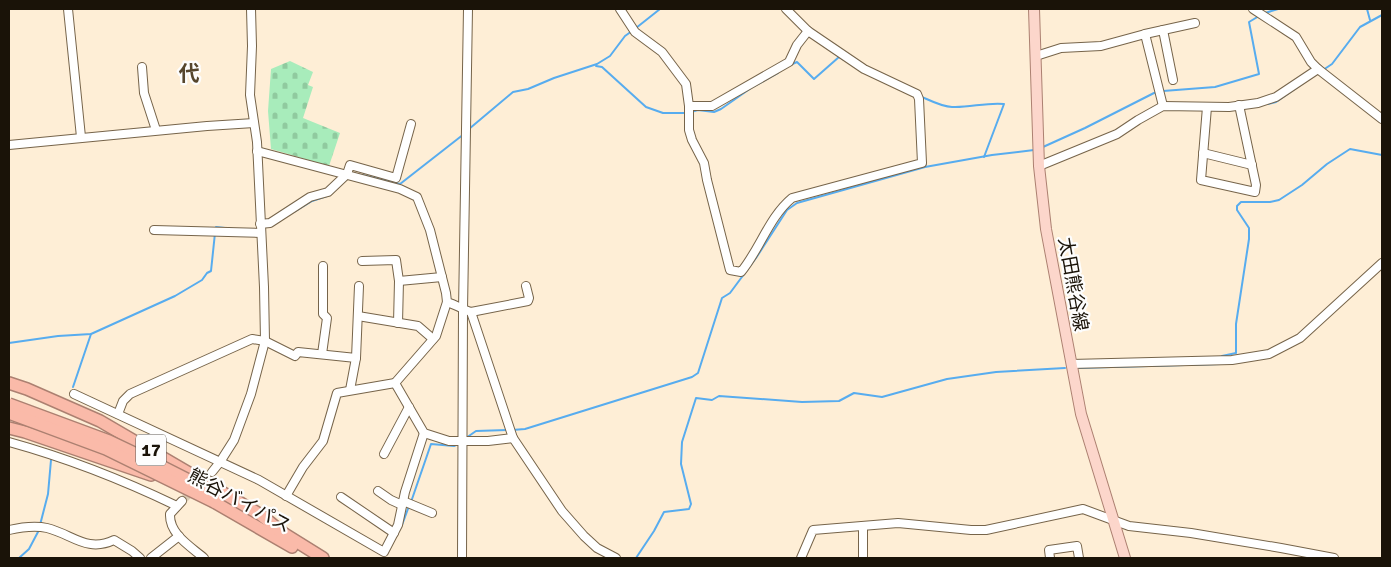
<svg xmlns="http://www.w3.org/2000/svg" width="1391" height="567" font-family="Signika,'Noto Sans JP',sans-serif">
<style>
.cemetery{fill:url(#cemetery-stones)}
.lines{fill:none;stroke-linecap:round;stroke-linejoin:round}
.stream{stroke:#57acef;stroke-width:2}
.minor-tunnel{stroke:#dccdb7;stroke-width:8;stroke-dasharray:8 4;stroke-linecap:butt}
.minor-casing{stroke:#76644a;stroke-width:10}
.major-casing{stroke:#ac8071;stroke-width:12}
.highway-casing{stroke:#ac8071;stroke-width:14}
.minor{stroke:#fff;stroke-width:8}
.major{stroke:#fcd6cb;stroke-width:10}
.highway{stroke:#fabaa9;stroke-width:11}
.highway-bridge-casing{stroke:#ac8071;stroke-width:14;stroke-linecap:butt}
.highway-bridge{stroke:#fabaa9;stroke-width:11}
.labels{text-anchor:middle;stroke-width:4.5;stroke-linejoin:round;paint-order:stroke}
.shield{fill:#fdfdfd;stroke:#5e5952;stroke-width:1}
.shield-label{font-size:18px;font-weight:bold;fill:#1a1308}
.street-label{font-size:19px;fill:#1a1308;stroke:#fdfdfd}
.quarter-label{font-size:21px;font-weight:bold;fill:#56462d;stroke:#fdfdfd}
</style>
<defs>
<pattern id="cemetery-stones" width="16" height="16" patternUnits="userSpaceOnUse" patternTransform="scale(1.25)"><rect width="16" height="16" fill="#a8ecbb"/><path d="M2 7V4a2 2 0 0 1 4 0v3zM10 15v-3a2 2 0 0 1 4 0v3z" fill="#90ca9f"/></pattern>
</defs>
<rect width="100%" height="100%" fill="#feeed6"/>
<polygon class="cemetery" points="290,61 313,72 308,85 313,87 303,118 340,133 329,166 271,149 268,111 271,69"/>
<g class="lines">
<g class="stream">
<polyline points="1367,9 1370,20"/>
<polyline points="1265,13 1278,9"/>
<polyline points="636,28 660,9"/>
<polyline points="790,65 797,62 814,79 839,57 844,60"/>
<polyline points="596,66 602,67 646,107 663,113 687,113"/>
<polyline points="1323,70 1332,64 1360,27 1382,15"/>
<polyline points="1163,91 1215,87 1259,74 1249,22 1259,16"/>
<path d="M922,97C931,101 943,107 952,107C969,108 987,102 1004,104L984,157"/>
<polyline points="1268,104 1276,102 1312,77"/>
<polyline points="691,112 698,110 714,112 721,109 751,88 778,73"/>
<polyline points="469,129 513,92 528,89 554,78 597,64 610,56 625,36 632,31"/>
<polyline points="1043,147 1085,128 1154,93 1158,92"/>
<polyline points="362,175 400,184 464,134"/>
<polyline points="294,212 312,201 330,195"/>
<polyline points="215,229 216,227 234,229"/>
<polyline points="9,343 58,336 91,334 175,296 202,280 207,273 211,271 215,233"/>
<polyline points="1222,358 1222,356 1236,353 1236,324 1249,239 1249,228 1237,210 1237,206 1241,202 1270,202 1279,200 1302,185 1327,164 1350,149 1382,155"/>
<polyline points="1077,368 1221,364 1221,363"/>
<polyline points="73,387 91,334"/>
<polyline points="512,430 525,429 692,377 698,373 722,298 730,293 756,258 787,210 797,203 925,167 992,155 1034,150"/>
<polyline points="466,438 476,431 507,430"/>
<polyline points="411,502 431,444 454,446 456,445"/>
<polyline points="40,525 48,494 51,460"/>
<polyline points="402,525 409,506"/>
<polyline points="19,558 29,549 39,530"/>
<polyline points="636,558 654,531 664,512 689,509 691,504 681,464 682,442 696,398 712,400 719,396 802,402 839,401 854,393 882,397 947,379 996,372 1065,368"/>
</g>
<polyline class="minor-tunnel" points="182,501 212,472"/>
<defs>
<g id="minor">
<polyline points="68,9 81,137"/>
<path d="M620,9L635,32L662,52L686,84L689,106V130L692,140L704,163L707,180L730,270L741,272C760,249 769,217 792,198L922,163L919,99L917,94L864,69L808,31L786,9"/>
<polyline points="1253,9 1296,37 1311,62 1318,69 1382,119"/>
<polyline points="1163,30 1173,80"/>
<polyline points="1145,34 1163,106"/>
<polyline points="1036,56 1061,48 1101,46 1145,34 1195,23"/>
<polyline points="142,67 144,93 156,130"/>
<polyline points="689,106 712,106 789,62 797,45 808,31"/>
<polyline points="1207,107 1201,180 1255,192 1256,185 1239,105"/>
<polyline points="9,145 207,126 254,123"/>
<path d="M257,151L400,189L417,197L430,230L446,293L447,302C456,305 462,309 471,312L513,438L562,511L584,536L597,548L616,558"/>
<polyline points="1203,153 1252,165"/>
<polyline points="1039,166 1117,134 1138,120 1163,106 1229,107 1258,103 1276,97 1318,69"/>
<polyline points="260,224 270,223 310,197 328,192 347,174 350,165 396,178 411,124"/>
<polyline points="154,230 261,233"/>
<polyline points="362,261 396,260 399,281 398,323"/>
<polyline points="399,281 442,277"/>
<polyline points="471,312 528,301 529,298 526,286"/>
<polyline points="358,316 418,326 433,339"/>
<polyline points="322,354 327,318 323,314 323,266"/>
<polyline points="1071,364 1232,360 1269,354 1300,338 1382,263"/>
<polyline points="395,383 436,336 447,302"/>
<polyline points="350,390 356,358 359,286"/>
<polyline points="74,394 259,480 384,552 398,525 405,492 424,433"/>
<polyline points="118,414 123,401 130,394 252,339 265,341 295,356 298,352 356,358"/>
<path d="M9,442C67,458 123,480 177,506"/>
<polyline points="384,454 409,407"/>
<polyline points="212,472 220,462 234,440 251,394 265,341 264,287 257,142 250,95 252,46 251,9"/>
<polyline points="378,491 391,500 402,505"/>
<polyline points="286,496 303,467 323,441 337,393 395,383 424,433 449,441 488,441 513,438"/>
<polyline points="341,497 394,533"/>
<path d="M182,501L170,514C169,534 190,546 204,558"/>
<polyline points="403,501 432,513"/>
<polyline points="863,526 863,558"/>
<path d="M9,530C22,527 34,525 47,528C72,534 87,553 114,540L132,551L140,558"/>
<polyline points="151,558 179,536"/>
<polyline points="462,558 463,310 468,9"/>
<polyline points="801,558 813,530 898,523 971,530 986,530 1083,509 1129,526 1191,533 1281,548 1334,558"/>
<polyline points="1050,558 1049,550 1077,546 1079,558"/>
</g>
<polyline id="major" points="1034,9 1039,166 1046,229 1081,414 1125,558"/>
<g id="highway">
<polyline points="9,383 27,389 100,421 261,515 284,534"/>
<polyline points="9,428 25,432 151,475"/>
<polyline points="214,502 292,547"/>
<polyline points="278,530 323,558"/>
</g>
</defs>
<use href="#minor" class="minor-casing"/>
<use href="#major" class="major-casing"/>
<use href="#highway" class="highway-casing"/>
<use href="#minor" class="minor"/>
<use href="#major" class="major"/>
<use href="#highway" class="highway"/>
<defs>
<g id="highway-bridge">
<polyline points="9,404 109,441 149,460 218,495"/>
<polyline points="9,413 106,449 214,502"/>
</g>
</defs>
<use href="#highway-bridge" class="highway-bridge-casing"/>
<use href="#highway-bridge" class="highway-bridge"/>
</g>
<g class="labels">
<rect class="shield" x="136" y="434.5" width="30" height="31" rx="4"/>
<g class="shield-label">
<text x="151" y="456">17</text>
</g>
<g class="street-label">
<text transform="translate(1074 284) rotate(80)" y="7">太田熊谷線</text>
<text transform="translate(240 500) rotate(28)" y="7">熊谷バイパス</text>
</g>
<g class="quarter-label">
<text x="189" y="81">代</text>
</g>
</g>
<rect width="1391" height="567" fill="none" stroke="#1a1308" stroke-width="20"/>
</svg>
